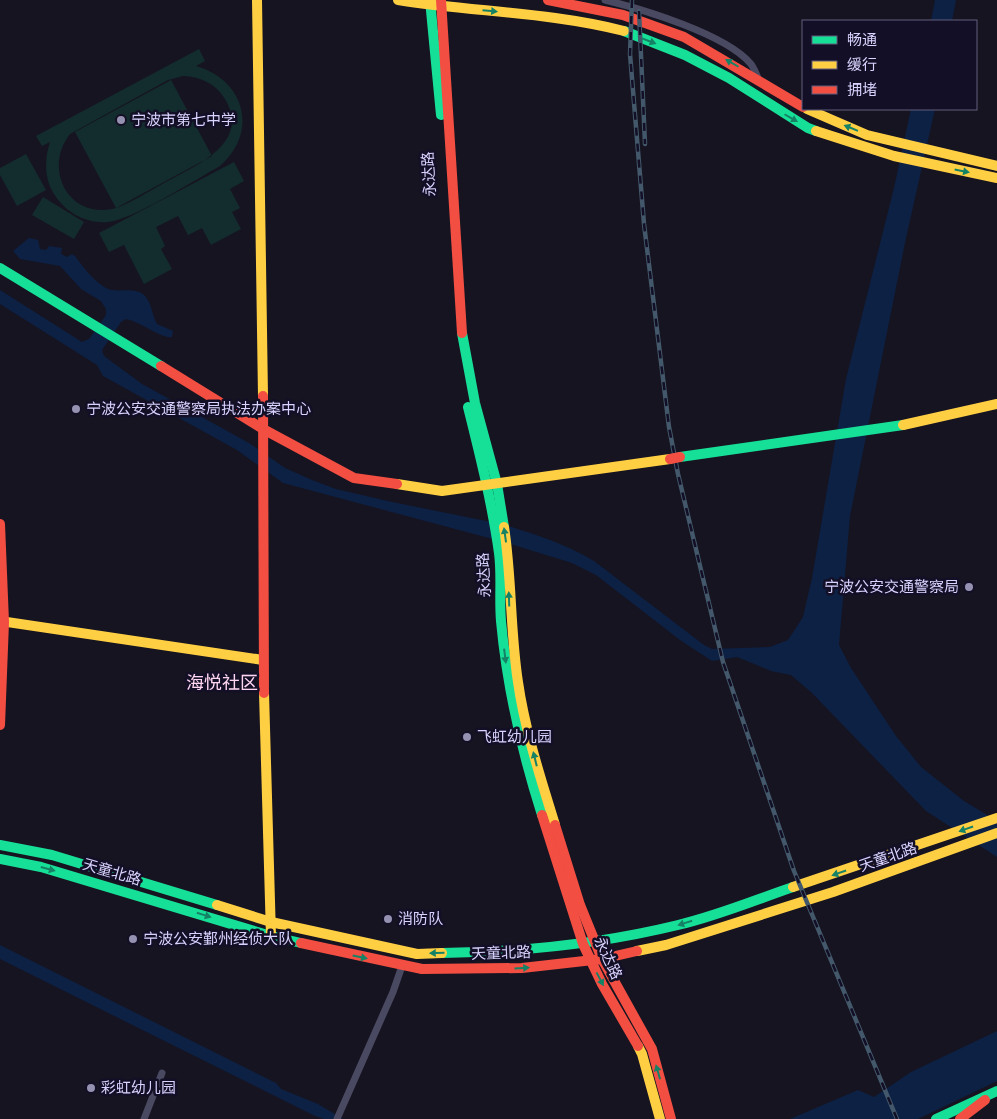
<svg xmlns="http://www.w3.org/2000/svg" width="997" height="1119" font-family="Signika,'Noto Sans SC',sans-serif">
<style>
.green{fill:#132c2d;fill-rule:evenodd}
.water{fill:#0d2144}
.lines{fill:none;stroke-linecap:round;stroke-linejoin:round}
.street{stroke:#4a4962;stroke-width:7}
.fast{stroke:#16e098;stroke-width:10}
.slow{stroke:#ffcf43;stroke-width:10}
.jam{stroke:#f24e42;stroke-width:10}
.rail-casing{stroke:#43596b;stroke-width:4.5}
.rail{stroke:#130f26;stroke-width:2.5;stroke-dasharray:8;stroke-linecap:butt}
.jam-bridge{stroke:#f24e42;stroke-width:10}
.oneway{fill:#158265}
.poi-dot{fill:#9591b1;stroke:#130f26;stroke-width:2}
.labels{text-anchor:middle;stroke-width:5;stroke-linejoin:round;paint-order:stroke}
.poi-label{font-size:15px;fill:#d9d4ff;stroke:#130f26;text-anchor:start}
.street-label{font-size:15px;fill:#d9d4ff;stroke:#130f26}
.quarter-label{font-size:18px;fill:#ffd6f0;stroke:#130f26}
</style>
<rect width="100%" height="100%" fill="#161421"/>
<g class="green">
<path d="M199,49L205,61L196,66C245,80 259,132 220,166C195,180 132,220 108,222C87,224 67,213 56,197C44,181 44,160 50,142L42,146L36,136ZM183,76C201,77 215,83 225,99C252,144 194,166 164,183C149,191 133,202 116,208L212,156L171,80L75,132L116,208C70,221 42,170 70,134L168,80Z"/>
<polygon points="26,154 46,190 17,206 0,175 0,168"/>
<polygon points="234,162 244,181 230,189 240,208 232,212 241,229 211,245 202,228 188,235 178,216 156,227 165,246 161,249 172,269 144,284 124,245 109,252 99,233"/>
<polygon points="43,197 84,222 74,239 32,215"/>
</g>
<g class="water">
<polygon points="935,0 956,0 952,21 931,21"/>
<path d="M911,109H935L906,238L850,516L839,645L851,668L896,736L921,767L964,801L997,821V857L926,811L812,693L791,675L771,671L737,657L712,661L680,640L596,575L572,563L504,542L283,483L237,450L103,376L97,365L0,304V290L82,342L89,339L106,315V309L101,301L81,289L60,266L20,259L13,251L29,238L38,240L40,249L46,250L49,246L62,248L61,254L67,257L72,254L75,256C83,267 95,283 108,289C119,293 136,286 145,296C152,304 152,315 157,324L173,331L172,337C162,339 141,322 126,319L121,322L102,350L104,356L142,384L249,443L285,468L312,480L336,489L392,502L506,525C536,535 567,544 594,561L704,645L712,649L770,647L788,640L803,617L812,578L846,379L894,188Z"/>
<polygon points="0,945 276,1083 281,1089 318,1104 343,1119 324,1119 315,1116 0,959"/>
<polygon points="997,1031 997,1081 918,1119 790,1119 858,1090 874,1097 911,1072"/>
</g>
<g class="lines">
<g class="street">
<path d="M605,0C642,9 725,34 750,63C754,67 756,74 759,80"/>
<polyline points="144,1119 162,1073"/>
<polyline points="337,1119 393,992 402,966"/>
</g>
<g class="fast">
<polyline points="430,0 441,115"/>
<polyline points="624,31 685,55 729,78 808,128 816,131"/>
<polyline points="0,268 161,366"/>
<polyline points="462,333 475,403 497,484 504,527"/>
<path d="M468,407C480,455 492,503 499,553C502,575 499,598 501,621C507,687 522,752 542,815"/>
<polyline points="680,457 903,425"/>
<polyline points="0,845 52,855 217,905"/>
<polyline points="0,859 41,867 271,936 301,943"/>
<path d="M442,953C522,952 600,944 678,925C717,916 755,900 793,887"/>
<polyline points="936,1119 997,1091"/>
</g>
<g class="slow">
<polyline points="257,0 263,396"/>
<path d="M398,0C473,12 550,12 624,31"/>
<polyline points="807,109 867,135 997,166"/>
<polyline points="816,131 894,156 997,178"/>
<polyline points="903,425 997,404"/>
<polyline points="397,484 442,491 670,459"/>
<path d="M504,527C512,578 510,631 518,682C525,731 541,779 555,825"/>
<polyline points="0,621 263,660"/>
<polyline points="264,693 271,936"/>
<polyline points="793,887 997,818"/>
<polyline points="217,905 271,922 417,954 442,953"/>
<polyline points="637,951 666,945 833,892 997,833"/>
<polyline points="638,1046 642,1054 660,1119"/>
</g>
<g class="jam">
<polyline points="441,0 462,333"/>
<polyline points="548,0 623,15 684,37 803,107"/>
<polyline points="161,366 263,429 354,478 397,484"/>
<polyline points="263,396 264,693"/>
<polyline points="0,524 4,622 0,725"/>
<polyline points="542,815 583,944 602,984 638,1046"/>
<polyline points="555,825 580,905 602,959 652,1049 671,1119"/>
<polyline points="301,943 422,969 522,968 602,959 637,951"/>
<polyline points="960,1119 985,1100"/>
</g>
<defs>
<g id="rail">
<polyline points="632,0 630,54 644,224 669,427 678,474 723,662 794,871 897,1119"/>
<polyline points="639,11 645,144"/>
</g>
</defs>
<use href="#rail" class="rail-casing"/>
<use href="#rail" class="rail"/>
<polyline class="jam-bridge" points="670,459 680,457"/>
</g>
<defs><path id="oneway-solid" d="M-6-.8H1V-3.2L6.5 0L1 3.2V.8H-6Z" transform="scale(1.25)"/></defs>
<g class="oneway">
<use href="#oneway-solid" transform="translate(490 11) rotate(5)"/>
<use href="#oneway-solid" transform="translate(649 41) rotate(21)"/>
<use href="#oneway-solid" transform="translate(732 63) rotate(-150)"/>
<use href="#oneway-solid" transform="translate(791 118) rotate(30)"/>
<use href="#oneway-solid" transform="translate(851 128) rotate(-158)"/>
<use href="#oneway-solid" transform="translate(962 171) rotate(11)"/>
<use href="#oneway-solid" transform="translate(505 535) rotate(-98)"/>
<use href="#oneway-solid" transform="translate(509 599) rotate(-92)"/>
<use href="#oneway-solid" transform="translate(505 656) rotate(83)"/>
<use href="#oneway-solid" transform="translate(535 759) rotate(-104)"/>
<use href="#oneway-solid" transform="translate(966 829) rotate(161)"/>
<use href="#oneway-solid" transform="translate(48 869) rotate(15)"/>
<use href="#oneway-solid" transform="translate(839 873) rotate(161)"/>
<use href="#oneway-solid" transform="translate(204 915) rotate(17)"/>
<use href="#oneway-solid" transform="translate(685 923) rotate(163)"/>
<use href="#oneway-solid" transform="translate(437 953) rotate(179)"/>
<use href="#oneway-solid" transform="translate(360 957) rotate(12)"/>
<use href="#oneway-solid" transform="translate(522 968) rotate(-3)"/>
<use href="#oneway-solid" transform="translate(600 979) rotate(62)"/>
<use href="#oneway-solid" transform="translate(658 1072) rotate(-106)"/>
</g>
<g class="poi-dot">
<circle cx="121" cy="120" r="5"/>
<circle cx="76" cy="409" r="5"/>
<circle cx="969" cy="587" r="5"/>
<circle cx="467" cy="737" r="5"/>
<circle cx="388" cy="919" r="5"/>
<circle cx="133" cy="939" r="5"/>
<circle cx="91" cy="1088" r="5"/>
</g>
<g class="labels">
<g class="poi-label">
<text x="131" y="125">宁波市第七中学</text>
<text x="86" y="414">宁波公安交通警察局执法办案中心</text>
<text x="959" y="592" text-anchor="end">宁波公安交通警察局</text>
<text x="477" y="742">飞虹幼儿园</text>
<text x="398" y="924">消防队</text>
<text x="143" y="944">宁波公安鄞州经侦大队</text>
<text x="101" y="1093">彩虹幼儿园</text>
</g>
<g class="street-label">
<text transform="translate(429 174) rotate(-93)" y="5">永达路</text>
<text transform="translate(484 575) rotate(-93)" y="5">永达路</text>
<text transform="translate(888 857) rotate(-19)" y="5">天童北路</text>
<text transform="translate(112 872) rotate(16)" y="5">天童北路</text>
<text transform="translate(501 953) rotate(-2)" y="5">天童北路</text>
<text transform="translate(608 958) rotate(65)" y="5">永达路</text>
</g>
<g class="quarter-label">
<text x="222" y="689">海悦社区</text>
</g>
</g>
<rect x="802" y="20" width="175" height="90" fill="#130f26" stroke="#625e7d"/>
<rect x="812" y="36" width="25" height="8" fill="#16e098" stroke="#625e7d"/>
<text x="847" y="45" font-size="15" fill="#d9d4ff">畅通</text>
<rect x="812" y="61" width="25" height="8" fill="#ffcf43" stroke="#625e7d"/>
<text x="847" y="70" font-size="15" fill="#d9d4ff">缓行</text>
<rect x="812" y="86" width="25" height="8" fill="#f24e42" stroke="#625e7d"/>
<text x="847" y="95" font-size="15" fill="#d9d4ff">拥堵</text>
</svg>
